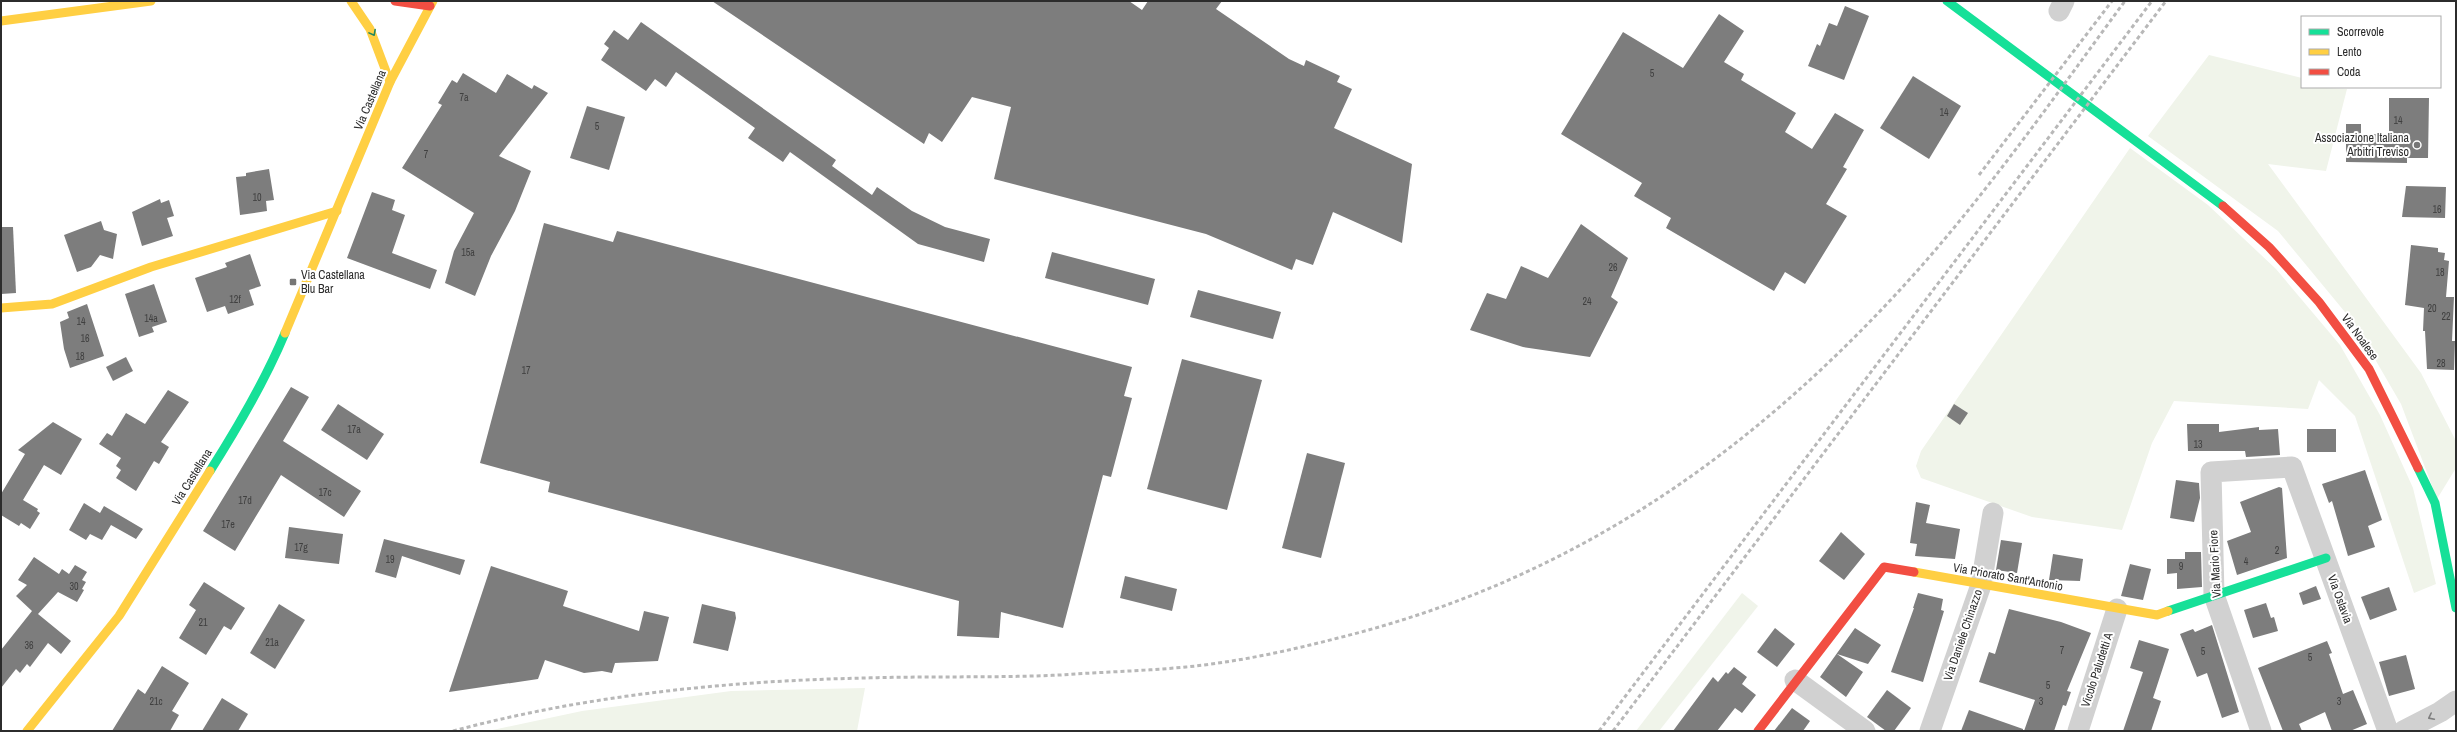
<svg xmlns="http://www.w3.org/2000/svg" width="2457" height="732" font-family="'Archivo Narrow',sans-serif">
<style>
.green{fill:#f0f4ea}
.building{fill:#7d7d7d}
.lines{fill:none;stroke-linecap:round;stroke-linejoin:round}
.street{stroke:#d1d1d1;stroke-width:21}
.fast{stroke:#16e098;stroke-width:9}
.slow{stroke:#ffcf43;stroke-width:9}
.jam{stroke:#f24e42;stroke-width:9}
.rail{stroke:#b8b8b8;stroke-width:3;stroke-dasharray:4 3;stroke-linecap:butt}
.oneway{stroke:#218662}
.oneway2{stroke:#7e7e7e}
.poi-dot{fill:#767676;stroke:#fff;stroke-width:1.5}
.labels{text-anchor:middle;stroke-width:4;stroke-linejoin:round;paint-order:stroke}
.number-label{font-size:10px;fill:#404040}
.street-label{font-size:12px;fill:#2c2c2c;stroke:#fff}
.poi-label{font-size:12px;fill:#2c2c2c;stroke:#fff;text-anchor:end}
</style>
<rect width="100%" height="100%" fill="#fff"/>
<g class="green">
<polygon points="2209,55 2302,78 2302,87 2347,89 2326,171 2268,164 2421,373 2456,441 2456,468 2437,499 2401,404 2354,323 2278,231 2148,136"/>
<polygon points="2130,148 2208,205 2276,269 2340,345 2380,415 2413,488 2436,584 2414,593 2355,416 2319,380 2308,409 2174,401 2152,443 2122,530 2032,517 1921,478 1916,466 1921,451"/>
<polygon points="1742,593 1758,606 1659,731 1636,731"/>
<polygon points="865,688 857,731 488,731 582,711 731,691"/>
</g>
<g class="building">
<polygon points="712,1 1129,1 1142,10 1148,1 1222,1 1216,9 1289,59 1304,66 1306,60 1340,76 1337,82 1352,89 1334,128 1412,164 1402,243 1333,212 1313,265 1296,259 1292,270 1206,234 994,179 1011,107 972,97 942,142 929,133 924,144"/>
<polygon points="1845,6 1869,16 1844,80 1808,66 1817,44 1820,46 1829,23 1837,26"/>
<polygon points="1719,14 1744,31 1724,62 1744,74 1741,80 1796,113 1785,132 1812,149 1835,113 1864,130 1843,167 1847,169 1826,204 1847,216 1805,284 1785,272 1774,291 1666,228 1671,218 1634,196 1642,183 1561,134 1623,32 1683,68"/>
<polygon points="641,22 836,160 832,166 872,195 877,187 912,211 945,227 990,239 984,262 918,244 790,152 783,162 748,138 755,128 676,72 666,87 655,79 646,91 601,60 609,48 604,44 614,30 628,40"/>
<polygon points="463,73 496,93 507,74 532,89 534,85 548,93 499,156 531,171 515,211 491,256 475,296 445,283 454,251 474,213 402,168 442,105 438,103 452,80 457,83"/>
<polygon points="1913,76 1961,106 1929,159 1880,128"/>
<polygon points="2389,98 2429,98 2428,158 2407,158 2407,163 2346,162 2346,124 2361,124 2361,134 2389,134"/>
<polygon points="587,106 625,117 609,170 570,158"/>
<polygon points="269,169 274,200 266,201 267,211 240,215 236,177 246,176 246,173"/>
<polygon points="2406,186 2446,187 2445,218 2402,217"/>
<polygon points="372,192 395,200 392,210 405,215 392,253 437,270 430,289 347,258"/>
<polygon points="160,199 161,203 169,200 174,216 167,218 173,236 142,246 132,212"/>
<polygon points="101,221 104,230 117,234 113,259 100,255 91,267 77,272 64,235"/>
<polygon points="544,223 613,242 617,231 1132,367 1124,396 1132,398 1111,477 1103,475 1063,628 1001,612 999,638 957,636 959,601 548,492 550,482 480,463"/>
<polygon points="1581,224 1628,258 1611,297 1618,302 1590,357 1523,347 1470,330 1487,293 1506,299 1521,266 1548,278"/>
<polygon points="1,227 13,227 16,293 1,294"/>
<polygon points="2411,245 2438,248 2438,252 2445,253 2444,260 2449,261 2446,297 2454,297 2452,341 2455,341 2454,370 2427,369 2425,331 2423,331 2424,308 2405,305"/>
<polygon points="1052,252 1155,279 1148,305 1045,278"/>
<polygon points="250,254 261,286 249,290 254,305 228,314 225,306 207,312 195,278 227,267 225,263"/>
<polygon points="154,284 167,322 152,327 154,332 139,337 125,294"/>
<polygon points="1198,290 1281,312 1273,339 1190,317"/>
<polygon points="87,304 104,356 70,368 64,349 60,322 69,318 67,312"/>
<polygon points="126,357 133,371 113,381 106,367"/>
<polygon points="1182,359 1262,380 1227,510 1147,489"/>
<polygon points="291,387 309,397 283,441 361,491 344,517 281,475 235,551 203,531"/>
<polygon points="168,390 189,402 161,442 169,447 159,464 154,461 136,491 116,478 121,470 116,466 121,458 99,444 107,433 112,436 126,413 145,424"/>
<polygon points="338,404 384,434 367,460 321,430"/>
<polygon points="1954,404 1968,413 1960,425 1947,416"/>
<polygon points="53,422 82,439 61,475 44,465 23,500 38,509 37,511 40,513 30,529 21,523 19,526 1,515 1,494 25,454 18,450"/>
<polygon points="2187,424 2219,424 2219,432 2259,427 2259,430 2278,429 2280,455 2246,457 2245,451 2188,451"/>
<rect x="2307" y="429" width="29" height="23"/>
<polygon points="1307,453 1345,463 1321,558 1282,548"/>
<polygon points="2365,470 2382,520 2368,526 2375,547 2348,556 2332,501 2329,503 2322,484"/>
<polygon points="2176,480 2199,483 2200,498 2194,522 2170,518"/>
<polygon points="2279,487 2282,488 2287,558 2237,575 2227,541 2251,532 2240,502"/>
<polygon points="1916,502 1930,505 1926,523 1960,529 1955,559 1915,556 1917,544 1910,543"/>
<polygon points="84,503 100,513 104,506 143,529 136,539 111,525 102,540 90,534 86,540 69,530"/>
<polygon points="289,527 343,534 339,564 285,558"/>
<polygon points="1841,532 1865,554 1844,580 1819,561"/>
<polygon points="384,539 465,560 460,575 402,556 396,578 375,572"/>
<polygon points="2001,540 2022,543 2017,573 1996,570"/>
<polygon points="2185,552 2201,552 2202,587 2177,589 2177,573 2167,574 2167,559 2185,559"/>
<polygon points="2053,554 2083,559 2080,581 2049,580"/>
<polygon points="34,557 59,574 62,569 69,574 75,565 87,572 82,580 86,582 82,589 84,590 77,602 58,592 38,614 71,641 61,654 48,643 30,667 27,664 20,673 16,669 1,688 1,650 32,611 16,596 27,585 18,580"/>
<polygon points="2130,564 2151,569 2143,600 2121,596"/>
<polygon points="491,566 568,591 563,606 639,631 644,611 669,617 658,661 615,663 612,673 602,671 584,673 545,660 538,679 449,692"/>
<polygon points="1125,576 1177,589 1172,611 1120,598"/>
<polygon points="204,582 245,608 231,630 224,626 206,655 179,638 196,610 189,605"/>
<polygon points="2316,586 2321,599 2303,605 2299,593"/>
<polygon points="2389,587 2397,610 2370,620 2361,597"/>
<polygon points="1918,593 1943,599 1941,610 1944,611 1923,682 1891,672 1914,608 1913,608"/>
<polygon points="2266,603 2271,618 2274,617 2278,631 2253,638 2244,610"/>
<polygon points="279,604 305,620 275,669 250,653"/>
<polygon points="702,604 735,612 736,618 728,651 693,643"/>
<polygon points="2009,609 2061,622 2091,633 2067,691 2071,692 2066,706 2063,705 2054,731 2024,731 2035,700 1979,682 1989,652 1995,654"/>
<polygon points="2212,625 2239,712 2222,718 2207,673 2197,677 2180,634 2193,629 2195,632"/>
<polygon points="1775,628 1795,644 1777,667 1757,652"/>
<polygon points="1855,628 1881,645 1868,664 1837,654 1863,672 1846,697 1820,677"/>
<polygon points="2139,640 2169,649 2153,698 2161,701 2151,731 2123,731 2143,672 2130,668"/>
<polygon points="2327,641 2332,653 2329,654 2343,694 2353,690 2367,724 2350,731 2332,731 2325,712 2299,724 2302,731 2283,731 2258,668"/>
<polygon points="2406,655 2415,689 2389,696 2379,662"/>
<polygon points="162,666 189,683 172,711 179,715 170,731 112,731 138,689 145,694"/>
<polygon points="1734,667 1747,677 1742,684 1756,695 1742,713 1735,708 1717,731 1673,731 1713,677 1718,682 1726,672 1728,674"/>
<polygon points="1887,690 1911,708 1894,731 1886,731 1867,717"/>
<polygon points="222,698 248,714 238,731 202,731"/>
<polygon points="1792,708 1810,721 1803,731 1774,731"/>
<polygon points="1969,710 2023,729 2023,731 1961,731"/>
</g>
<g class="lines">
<g class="street">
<polyline points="2059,11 2064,1"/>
<polyline points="1795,680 1865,731"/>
<polyline points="1930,731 1981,585 1993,513"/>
<polyline points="2078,731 2117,609"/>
<polyline points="2261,731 2214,595 2211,472 2292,467 2388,731"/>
<polyline points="2403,731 2440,712 2456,701"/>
</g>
<g class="fast">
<polyline points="1947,1 2223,206"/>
<polyline points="2418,468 2435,503 2456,608"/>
<path d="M210,471C238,427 265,381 285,333"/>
<polyline points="2168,611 2326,558"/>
</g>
<g class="slow">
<polyline points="351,1 370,29 390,82"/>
<polyline points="1,21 151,1"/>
<polyline points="1,308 52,304 151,267 337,211"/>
<polyline points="285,333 390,82 433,1"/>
<polyline points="1914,572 2157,615 2168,611"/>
<polyline points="27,731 119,616 210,471"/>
</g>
<g class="jam">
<polyline points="395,1 430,6"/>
<polyline points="2223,206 2269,247 2319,302 2369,369 2418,468"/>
<polyline points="1758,731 1884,567 1914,572"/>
</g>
<g class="rail">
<polyline points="1979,175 2112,1"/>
<path d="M453,731C588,695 726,681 865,678C930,676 995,678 1060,675C1101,672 1144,671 1186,667C1237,662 1288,651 1338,638C1576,579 1756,451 1918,270C1993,185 2058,92 2125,1"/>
<polyline points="1599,731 2152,1"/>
<polyline points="1613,731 2166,1"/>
</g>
</g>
<defs><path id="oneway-chevron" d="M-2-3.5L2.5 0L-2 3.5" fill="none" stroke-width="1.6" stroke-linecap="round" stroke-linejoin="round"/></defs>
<use class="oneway" href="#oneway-chevron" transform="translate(373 33) rotate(62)"/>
<use class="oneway2" href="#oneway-chevron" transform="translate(2431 717) rotate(153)"/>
<g class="poi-dot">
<circle cx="2417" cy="145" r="4"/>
<rect x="289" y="278" width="8" height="8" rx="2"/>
</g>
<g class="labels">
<g class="number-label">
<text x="1652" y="77">5</text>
<text x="464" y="101">7a</text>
<text x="1944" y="116">14</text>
<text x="2398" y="124">14</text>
<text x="597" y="130">5</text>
<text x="426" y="158">7</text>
<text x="257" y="201">10</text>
<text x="2437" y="213">16</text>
<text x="468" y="256">15a</text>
<text x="1613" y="271">26</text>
<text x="2440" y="276">18</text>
<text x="235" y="303">12f</text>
<text x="1587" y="305">24</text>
<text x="2432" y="312">20</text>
<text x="2446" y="320">22</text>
<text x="151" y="322">14a</text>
<text x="81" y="325">14</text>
<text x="85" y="342">16</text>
<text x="80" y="360">18</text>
<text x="2441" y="367">28</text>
<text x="526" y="374">17</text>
<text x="354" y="433">17a</text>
<text x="2198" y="448">13</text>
<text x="325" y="496">17c</text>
<text x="245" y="504">17d</text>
<text x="228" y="528">17e</text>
<text x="301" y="551">17g</text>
<text x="2277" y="554">2</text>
<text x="390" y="563">19</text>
<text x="2246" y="565">4</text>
<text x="2181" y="570">9</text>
<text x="74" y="590">30</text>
<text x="203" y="626">21</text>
<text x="272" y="646">21a</text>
<text x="29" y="649">36</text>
<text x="2062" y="654">7</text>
<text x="2203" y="655">5</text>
<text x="2310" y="661">5</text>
<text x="2048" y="689">5</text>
<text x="156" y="705">21c</text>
<text x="2041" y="705">3</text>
<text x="2339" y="705">3</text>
</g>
<g class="street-label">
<text transform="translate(370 100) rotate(-67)" y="4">Via Castellana</text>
<text transform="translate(2360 337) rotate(54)" y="4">Via Noalese</text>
<text transform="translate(192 477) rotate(-58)" y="4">Via Castellana</text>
<text transform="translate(2215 564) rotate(-93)" y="4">Via Mario Fiore</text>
<text transform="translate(2008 577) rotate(10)" y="4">Via Priorato Sant'Antonio</text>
<text transform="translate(2340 599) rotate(70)" y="4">Via Oslavia</text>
<text transform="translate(1963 635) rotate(-71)" y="4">Via Daniele Chinazzo</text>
<text transform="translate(2097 670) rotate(-72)" y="4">Vicolo Paludetti A</text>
</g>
<g class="poi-label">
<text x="2409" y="142">Associazione Italiana<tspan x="2409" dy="14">Arbitri Treviso</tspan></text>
<text x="301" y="279" text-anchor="start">Via Castellana<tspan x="301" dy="14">Blu Bar</tspan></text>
</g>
</g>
<rect width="2457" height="732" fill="none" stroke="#2c2c2c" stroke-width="4"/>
<rect x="2301" y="16" width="140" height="72" fill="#ffffff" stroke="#ababab"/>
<rect x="2309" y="29" width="20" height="6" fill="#16e098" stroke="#ababab"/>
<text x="2337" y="36" font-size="12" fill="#2c2c2c">Scorrevole</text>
<rect x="2309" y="49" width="20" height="6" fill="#ffcf43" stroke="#ababab"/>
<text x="2337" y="56" font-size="12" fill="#2c2c2c">Lento</text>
<rect x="2309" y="69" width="20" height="6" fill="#f24e42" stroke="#ababab"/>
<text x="2337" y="76" font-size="12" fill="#2c2c2c">Coda</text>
</svg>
